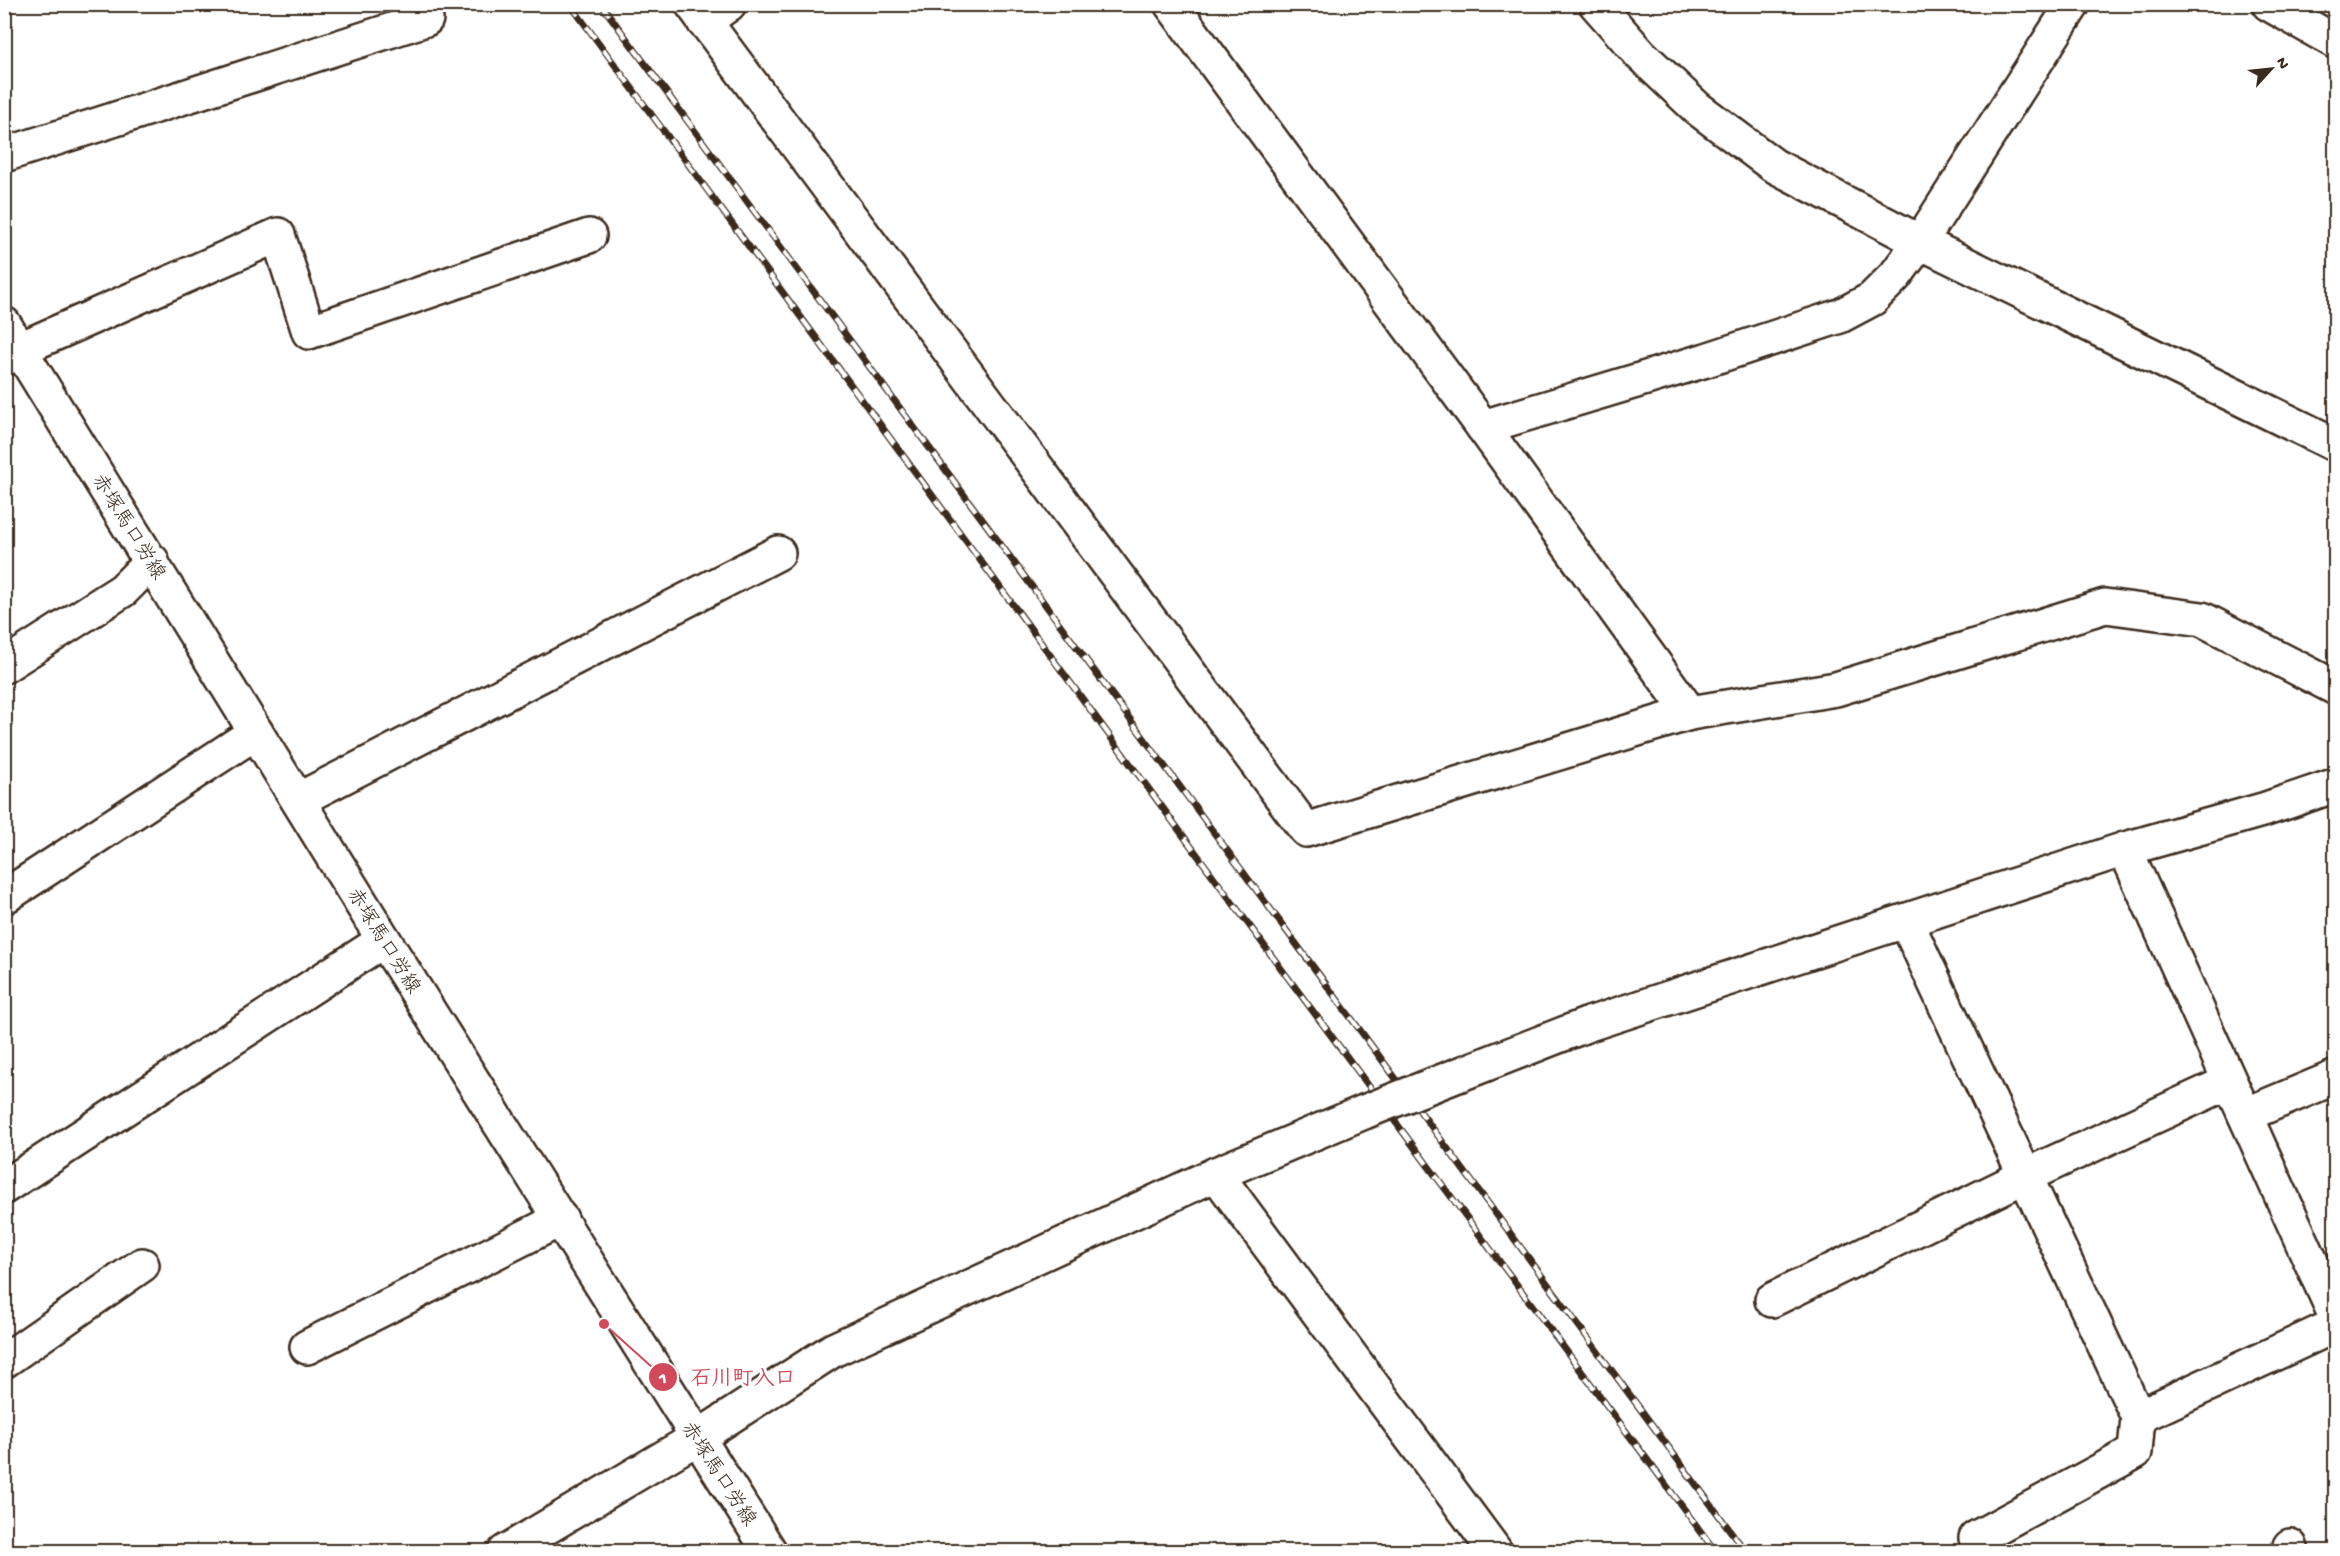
<svg xmlns="http://www.w3.org/2000/svg" width="2340" height="1556" font-family="'Gochi Hand','Klee One',sans-serif">
<style>
.lines{fill:none;stroke-linecap:round;stroke-linejoin:round}
.minor-casing{stroke:#3b2a1e;stroke-width:38}
.major-casing{stroke:#3b2a1e;stroke-width:38}
.minor{stroke:#fff;stroke-width:33}
.major{stroke:#fff;stroke-width:33}
.rail-casing{stroke:#3b2a1e;stroke-width:7}
.rail{stroke:#fff;stroke-width:4.5;stroke-dasharray:14;stroke-linecap:butt}
.minor-bridge-casing{stroke:#3b2a1e;stroke-width:38;stroke-linecap:butt}
.minor-bridge{stroke:#fff;stroke-width:33}
.labels{text-anchor:middle;stroke-width:6;stroke-linejoin:round;paint-order:stroke}
.street-label{font-size:20px;fill:#3b2a1e;stroke:#fff}
.leader{fill:none;stroke:#d1495b;stroke-width:2}
.callout-dot{fill:#d1495b;stroke:#fff;stroke-width:2}
.mark-label{font-size:18px;text-anchor:middle;font-weight:bold;fill:#fff}
.callout-label{font-size:21px;text-anchor:middle;font-weight:bold;fill:#d1495b;stroke:#fff;stroke-width:6;stroke-linejoin:round;paint-order:stroke}
</style>
<rect width="100%" height="100%" fill="#fff"/>
<filter id="ink" filterUnits="userSpaceOnUse"><feTurbulence type="fractalNoise" baseFrequency=".0167" numOctaves="2"/><feDisplacementMap in="SourceGraphic" scale="12" xChannelSelector="R" yChannelSelector="G"/><feConvolveMatrix kernelMatrix="1 2 1 2 8 2 1 2 1" color-interpolation-filters="sRGB"/></filter>
<g filter="url(#ink)">
<g class="lines">
<defs>
<g id="minor">
<polyline points="692,4 1306,830 1690,713"/>
<polyline points="1171,4 1483,427 1690,713 1836,689 2105,606 2202,619 2336,688"/>
<polyline points="1596,4 1641,55 1697,108 1773,165 1920,242 2336,445"/>
<polyline points="2269,4 2336,42"/>
<polyline points="704,22 729,4"/>
<polyline points="4,155 426,19"/>
<polyline points="4,359 20,349 278,235 309,332 589,236"/>
<polyline points="1483,427 1706,360 1840,316 1872,299 1895,276 1920,242 2073,4"/>
<polyline points="4,666 123,590 152,561"/>
<polyline points="298,800 778,553"/>
<polyline points="2125,849 2336,1317"/>
<polyline points="4,897 256,732"/>
<polyline points="1906,921 2138,1417 2135,1452 1976,1538"/>
<polyline points="1435,1084 1589,1024 2125,849 2266,809 2336,785"/>
<polyline points="2245,1115 2336,1077"/>
<polyline points="1216,1174 1495,1551"/>
<polyline points="4,1187 384,940"/>
<polyline points="1772,1300 2025,1176 2229,1082"/>
<polyline points="307,1347 561,1219"/>
<polyline points="4,1361 142,1265"/>
<polyline points="2138,1417 2336,1325"/>
<polyline points="2290,1546 2292,1552"/>
<polyline points="505,1552 697,1438 833,1350 1216,1174 1364,1112"/>
</g>
<polyline id="major" points="4,324 384,940 770,1552"/>
</defs>
<use href="#minor" class="minor-casing"/>
<use href="#major" class="major-casing"/>
<use href="#minor" class="minor"/>
<use href="#major" class="major"/>
<defs>
<g id="rail">
<polyline points="570,4 1283,971 1716,1552"/>
<polyline points="601,4 1746,1552"/>
</g>
</defs>
<use href="#rail" class="rail-casing"/>
<use href="#rail" class="rail"/>
<defs>
<polyline id="minor-bridge" points="1364,1112 1435,1084"/>
</defs>
<use href="#minor-bridge" class="minor-bridge-casing"/>
<use href="#minor-bridge" class="minor-bridge"/>
</g>
</g>
<g class="labels">
<g class="street-label">
<text transform="translate(130 526) rotate(58)" y="7">赤塚馬口労線</text>
<text transform="translate(385 940) rotate(58)" y="7">赤塚馬口労線</text>
<text transform="translate(720 1473) rotate(57)" y="7">赤塚馬口労線</text>
</g>
</g>
<path class="leader" d="M604 1324L663 1377"/>
<g class="callout-dot">
<circle cx="604" cy="1324" r="6"/>
<circle cx="663" cy="1377" r="15"/>
</g>
<g class="mark-label">
<text x="663" y="1383">1</text>
</g>
<g class="callout-label">
<text x="743" y="1384">石川町入口</text>
</g>
<rect width="2340" height="1556" fill="none" stroke="#fff" stroke-width="24"/>
<rect x="12" y="12" width="2316" height="1532" fill="none" stroke="#3b2a1e" stroke-width="2" filter="url(#ink)"/>
<g transform="translate(2271 69) rotate(63)" stroke="#ffffff" stroke-width="4.5" paint-order="stroke">
<path d="M0-4.5L10 22L0 15L-10 22Z" fill="#3b2a1e"/>
<text y="-9" font-size="16" font-weight="bold" text-anchor="middle" fill="#3b2a1e">N</text>
</g>
</svg>
